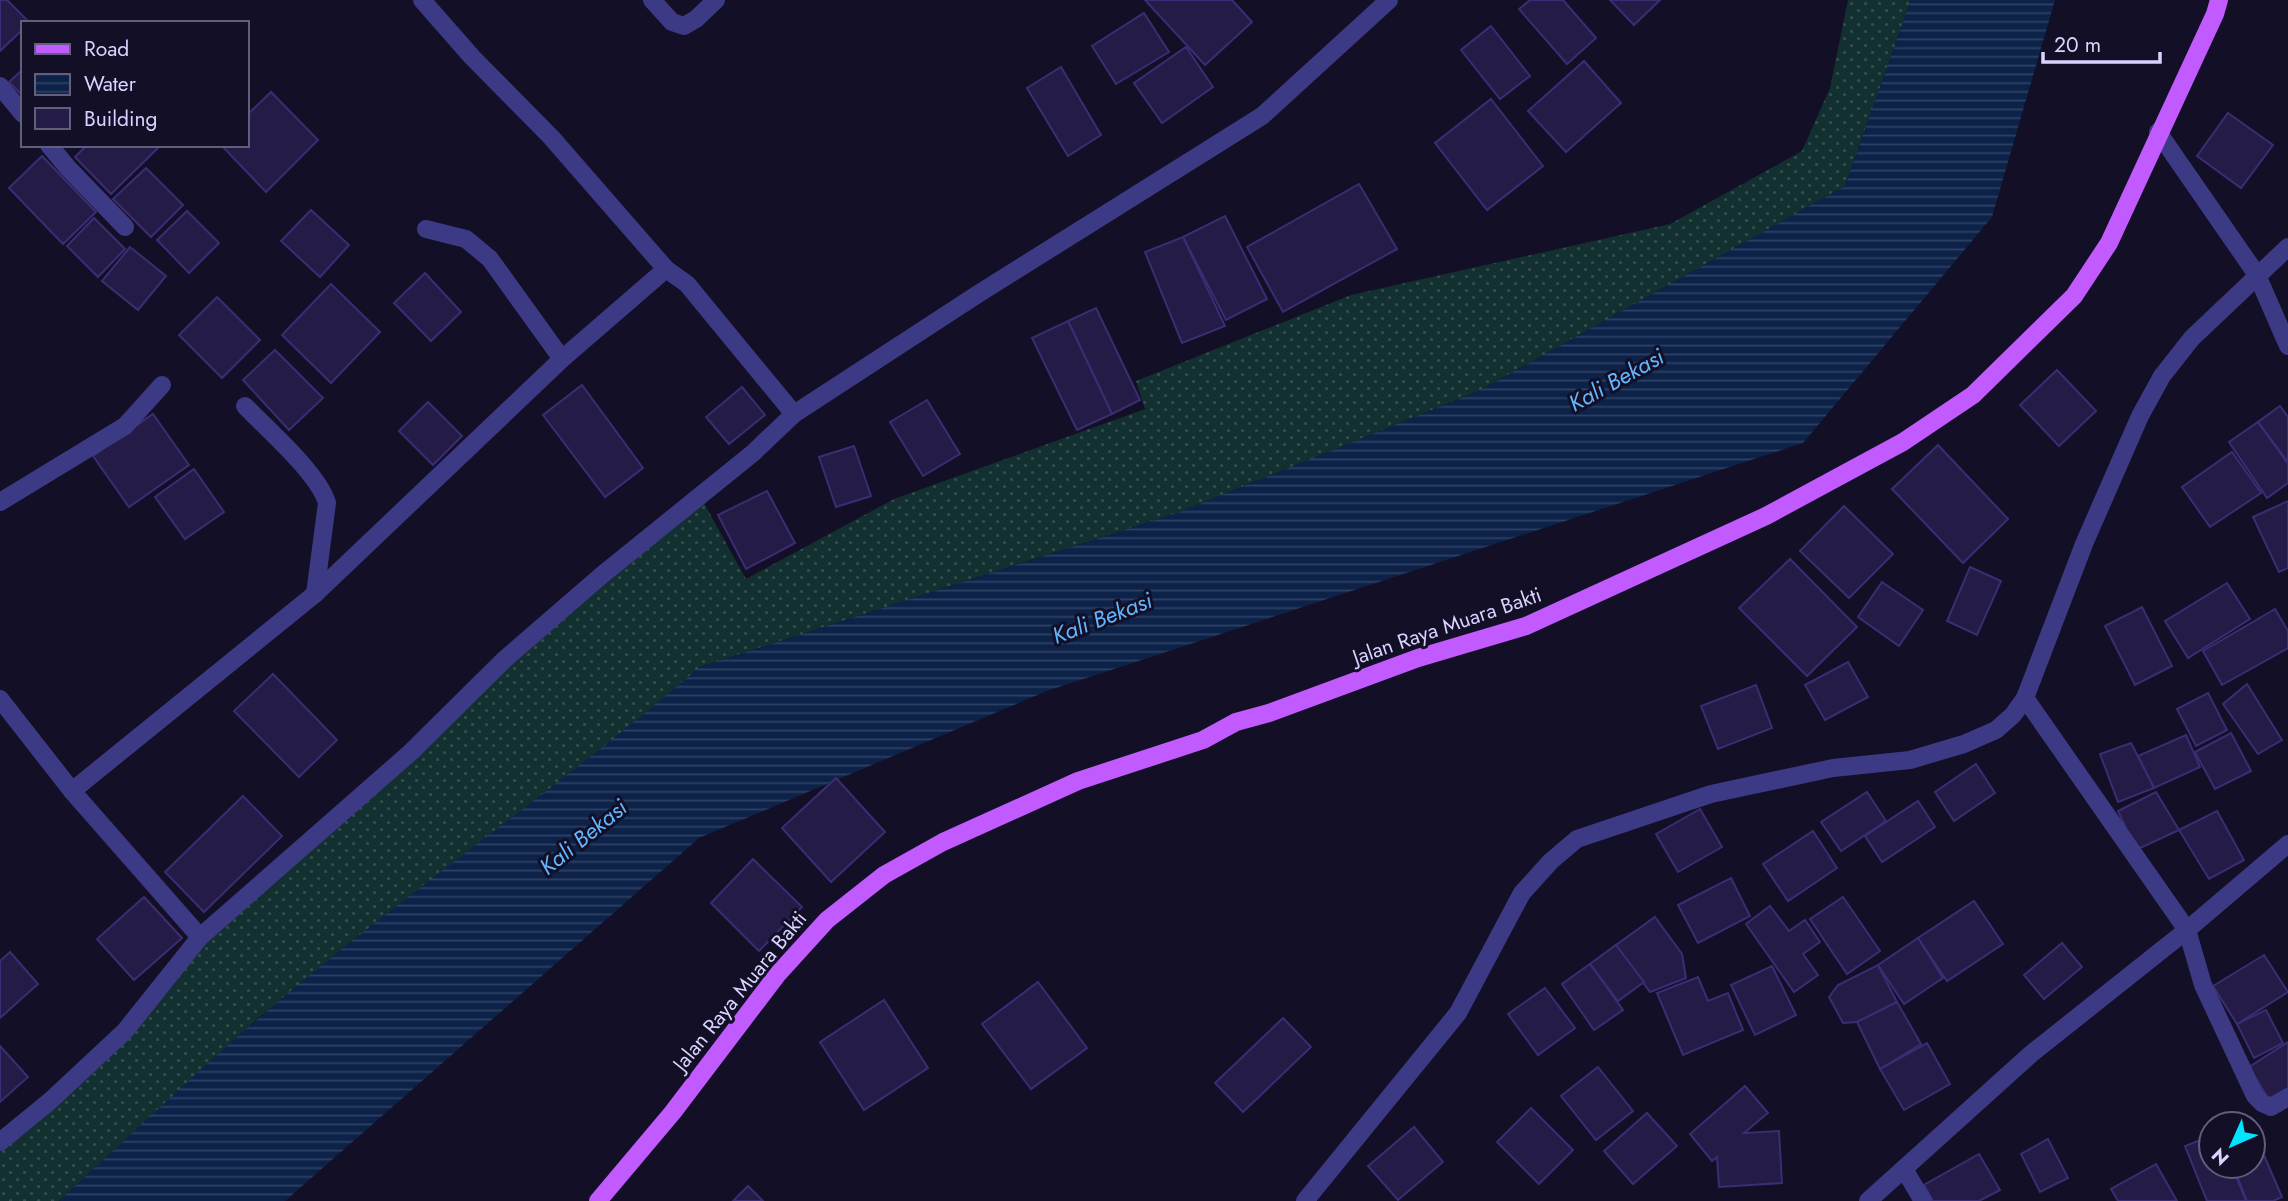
<svg xmlns="http://www.w3.org/2000/svg" width="2288" height="1201" font-family="Jost,sans-serif">
<style>
.grass{fill:url(#grass-dots)}
.water{fill:url(#water-rules)}
.building{fill:#241b47;stroke:#3b2d73;stroke-width:2}
.lines{fill:none;stroke-linecap:round;stroke-linejoin:round}
.minor{stroke:#3d3a85;stroke-width:18}
.primary{stroke:#c25bff;stroke-width:18}
.labels{text-anchor:middle;stroke-width:6;stroke-linejoin:round;paint-order:stroke}
.street-label{font-size:21px;fill:#d9d4ff;stroke:#130f26}
.water-label{font-size:23px;font-style:italic;fill:#62b6ff;stroke:#130f26}
</style>
<defs>
<pattern id="grass-dots" width="8" height="8" patternUnits="userSpaceOnUse" patternTransform="scale(1.75)"><rect width="8" height="8" fill="#12302f"/><path d="M2 2h.1M6 6h.1" fill="none" stroke="#344d4e" stroke-width="1.8" stroke-linecap="round"/></pattern>
<pattern id="water-rules" width="6" height="5" patternUnits="userSpaceOnUse" patternTransform="scale(1.75)"><rect width="6" height="5" fill="#0c2248"/><path d="M0 2.5h6" fill="none" stroke="#2f4163"/></pattern>
</defs>
<rect width="100%" height="100%" fill="#130f26"/>
<polygon class="grass" points="1848,0 1911,0 1845,186 1481,390 1180,512 700,667 643,716 257,1019 59,1201 0,1201 0,1138 54,1097 200,937 700,496 746,579 894,499 1145,409 1136,381 1351,295 1670,224 1802,151 1830,88"/>
<path class="water" d="M1911,0H2055L1992,217L1803,443L1047,691L699,838L285,1201H59C142,1125 223,1046 310,975C438,870 574,775 700,667L1180,512L1481,390L1845,186Z"/>
<g class="building">
<polygon points="0,0 7,0 29,22 23,23 23,29 0,51"/>
<polygon points="1145,0 1232,0 1252,22 1205,65"/>
<polygon points="1530,0 1563,0 1596,38 1567,64 1519,9"/>
<polygon points="1610,0 1660,0 1634,25"/>
<polygon points="1144,13 1169,52 1116,84 1092,46"/>
<polygon points="1491,26 1530,76 1500,99 1461,50"/>
<polygon points="1186,47 1213,87 1162,123 1134,83"/>
<polygon points="1584,61 1621,103 1566,152 1528,111"/>
<polygon points="1061,67 1101,135 1068,156 1027,88"/>
<polygon points="23,69 23,96 9,82"/>
<polygon points="271,92 318,140 266,192 221,145 247,145 247,115"/>
<polygon points="1491,99 1543,166 1487,210 1435,143"/>
<polygon points="2228,113 2273,145 2241,188 2197,156"/>
<polygon points="87,145 161,145 111,194 75,157"/>
<polygon points="42,156 96,212 63,244 9,188"/>
<polygon points="146,168 183,205 151,237 113,199"/>
<polygon points="1359,184 1397,249 1283,312 1247,247"/>
<polygon points="311,210 349,245 320,277 281,241"/>
<polygon points="187,211 219,243 189,273 157,240"/>
<polygon points="1225,216 1267,299 1226,320 1183,237"/>
<polygon points="94,218 125,249 98,277 67,246"/>
<polygon points="1183,237 1225,326 1182,343 1145,252"/>
<polygon points="130,247 166,276 138,310 102,281"/>
<polygon points="425,273 461,312 431,341 394,303"/>
<polygon points="331,284 380,332 331,383 282,335"/>
<polygon points="217,297 260,340 222,378 179,335"/>
<polygon points="1096,308 1140,400 1112,414 1068,321"/>
<polygon points="1068,321 1112,414 1077,430 1032,338"/>
<polygon points="275,350 323,398 289,430 243,380"/>
<polygon points="2057,370 2096,411 2059,446 2020,405"/>
<polygon points="582,385 643,468 605,497 543,415"/>
<polygon points="742,387 765,415 729,444 706,417"/>
<polygon points="927,400 960,454 923,476 890,422"/>
<polygon points="428,402 462,436 433,465 399,431"/>
<polygon points="2280,406 2288,417 2288,462 2258,422"/>
<polygon points="153,414 189,465 129,507 93,456"/>
<polygon points="2258,422 2288,464 2288,483 2267,498 2229,442"/>
<polygon points="1938,445 2008,519 1963,563 1892,489"/>
<polygon points="854,446 871,496 836,507 819,457"/>
<polygon points="2232,452 2261,493 2210,527 2182,487"/>
<polygon points="194,469 224,512 185,539 155,497"/>
<polygon points="767,491 795,543 746,569 718,515"/>
<polygon points="2288,501 2288,568 2279,572 2253,517"/>
<polygon points="1844,506 1893,554 1849,598 1800,551"/>
<polygon points="1790,559 1857,627 1807,676 1739,608"/>
<polygon points="1970,567 2001,581 1977,635 1947,621"/>
<polygon points="1882,582 1923,610 1899,646 1858,617"/>
<polygon points="2227,583 2250,619 2188,658 2165,621"/>
<polygon points="2142,607 2172,666 2135,685 2105,626"/>
<polygon points="2275,609 2288,631 2288,648 2222,685 2203,651"/>
<polygon points="1848,662 1868,697 1825,720 1805,685"/>
<polygon points="273,674 337,740 299,777 234,711"/>
<polygon points="2247,684 2282,740 2258,754 2223,704"/>
<polygon points="1756,685 1772,728 1718,749 1701,706"/>
<polygon points="2208,693 2227,730 2196,746 2177,709"/>
<polygon points="2231,733 2251,771 2215,789 2195,752"/>
<polygon points="2186,735 2200,767 2154,788 2138,756"/>
<polygon points="2131,743 2154,788 2118,802 2100,754"/>
<polygon points="1976,764 1995,793 1954,821 1935,792"/>
<polygon points="836,778 885,832 831,882 782,828"/>
<polygon points="1867,792 1886,821 1841,851 1821,822"/>
<polygon points="2156,792 2179,830 2136,850 2118,811"/>
<polygon points="243,796 282,836 204,912 165,872"/>
<polygon points="1918,801 1935,827 1882,862 1865,836"/>
<polygon points="1700,809 1722,847 1678,872 1656,834"/>
<polygon points="2217,811 2244,860 2209,879 2179,830"/>
<polygon points="1813,831 1837,868 1788,901 1763,864"/>
<polygon points="753,859 802,907 759,951 711,903"/>
<polygon points="1731,878 1750,916 1698,943 1678,905"/>
<polygon points="144,897 182,938 134,980 97,939"/>
<polygon points="1843,897 1880,951 1847,974 1810,919"/>
<polygon points="1974,901 2003,944 1947,981 1918,938"/>
<polygon points="1770,906 1789,931 1805,920 1820,942 1803,954 1818,975 1794,992 1746,924"/>
<polygon points="1655,917 1682,954 1686,978 1650,992 1616,945"/>
<polygon points="1918,938 1943,978 1904,1004 1878,965"/>
<polygon points="2062,943 2082,967 2044,999 2024,975"/>
<polygon points="1616,945 1644,982 1618,1001 1590,964"/>
<polygon points="10,952 38,984 0,1018 0,961"/>
<polygon points="2264,955 2288,992 2237,1024 2213,986"/>
<polygon points="1590,964 1623,1010 1594,1030 1562,984"/>
<polygon points="1878,965 1897,1002 1857,1022 1843,1023 1829,997 1838,985"/>
<polygon points="1772,966 1796,1015 1755,1035 1731,985"/>
<polygon points="1698,977 1708,1001 1728,993 1743,1030 1683,1055 1657,993"/>
<polygon points="1038,982 1087,1048 1031,1089 982,1024"/>
<polygon points="1545,988 1575,1028 1538,1055 1508,1014"/>
<polygon points="884,1000 928,1068 864,1110 820,1042"/>
<polygon points="1897,1002 1921,1044 1880,1069 1857,1022"/>
<polygon points="2266,1010 2283,1043 2254,1058 2237,1024"/>
<polygon points="1283,1018 1311,1047 1243,1112 1215,1083"/>
<polygon points="2288,1042 2288,1092 2271,1103 2249,1067"/>
<polygon points="1927,1043 1950,1084 1904,1110 1880,1069"/>
<polygon points="0,1046 28,1077 0,1102"/>
<polygon points="1598,1067 1633,1111 1596,1140 1561,1096"/>
<polygon points="1745,1086 1768,1113 1744,1133 1779,1131 1782,1183 1719,1187 1717,1157 1712,1161 1690,1134"/>
<polygon points="1531,1108 1573,1150 1539,1184 1497,1142"/>
<polygon points="1647,1113 1677,1146 1633,1184 1604,1151"/>
<polygon points="1414,1127 1443,1162 1398,1200 1368,1166"/>
<polygon points="2211,1136 2211,1166 2232,1166 2246,1201 2207,1201 2185,1146"/>
<polygon points="2048,1139 2068,1178 2040,1192 2021,1154"/>
<polygon points="2257,1139 2282,1197 2273,1201 2247,1201 2233,1166 2253,1166 2253,1140"/>
<polygon points="1979,1154 2000,1190 1979,1201 1933,1201 1924,1185"/>
<polygon points="2156,1164 2177,1201 2118,1201 2111,1189"/>
<polygon points="748,1186 763,1201 733,1201"/>
</g>
<g class="lines">
<g class="minor">
<polyline points="422,0 472,57 551,137 666,269 687,284 794,414"/>
<polyline points="652,0 672,22 684,26 696,19 716,0"/>
<polyline points="0,86 23,114"/>
<polyline points="2158,132 2257,275 2288,346"/>
<polyline points="49,145 68,168 125,227"/>
<polyline points="426,229 466,239 490,259 562,359"/>
<path d="M245,406C267,429 319,474 327,503L315,594"/>
<polyline points="0,502 125,426 162,385"/>
<polyline points="2025,698 2187,930 2203,985 2255,1096 2262,1103 2271,1107 2288,1097"/>
<polyline points="0,699 72,791 200,937"/>
<polyline points="72,791 315,594 562,359 666,269"/>
<polyline points="0,1142 50,1101 125,1031 200,937 411,752 505,659 602,575 753,453 794,414 978,294 1262,116 1389,0"/>
<polyline points="1904,1169 1923,1201"/>
<polyline points="1305,1201 1458,1013 1522,893 1551,861 1577,839 1711,794 1833,768 1910,760 1964,744 1996,730 2013,715 2025,698 2084,544 2140,416 2162,376 2192,338 2288,247"/>
<polyline points="1868,1201 2031,1054 2187,930 2288,844"/>
</g>
<polyline class="primary" points="598,1201 673,1112 777,975 827,920 884,875 943,842 1078,781 1203,740 1236,722 1269,713 1418,658 1526,626 1766,516 1903,442 1973,395 2074,296 2109,243 2215,14 2219,0"/>
</g>
<g class="labels">
<g class="street-label">
<text transform="translate(1447 626) rotate(-19)" y="7">Jalan Raya Muara Bakti</text>
<text transform="translate(740 991) rotate(-51)" y="7">Jalan Raya Muara Bakti</text>
</g>
<g class="water-label">
<text transform="translate(1616 380) rotate(-29)" y="8">Kali Bekasi</text>
<text transform="translate(1102 618) rotate(-21)" y="8">Kali Bekasi</text>
<text transform="translate(583 837) rotate(-39)" y="8">Kali Bekasi</text>
</g>
</g>
<rect x="21" y="21" width="228" height="126" fill="#130f26" stroke="#625e7d" stroke-width="2"/>
<rect x="35" y="44" width="35" height="10" fill="#c25bff" stroke="#625e7d" stroke-width="2"/>
<text x="84" y="56" font-size="21" fill="#d9d4ff">Road</text>
<rect x="35" y="74" width="35" height="21" fill="url(#water-rules)" stroke="#625e7d" stroke-width="2"/>
<text x="84" y="91" font-size="21" fill="#d9d4ff">Water</text>
<rect x="35" y="108" width="35" height="21" fill="#241b47" stroke="#625e7d" stroke-width="2"/>
<text x="84" y="126" font-size="21" fill="#d9d4ff">Building</text>
<g transform="translate(2232 1145) rotate(225)"><circle r="33" fill="#130f26" stroke="#625e7d" stroke-width="2"/>
<path d="M0-5L12 26L0 18L-12 26Z" fill="#00e5ff"/>
<text y="-10" font-size="19" font-weight="bold" text-anchor="middle" fill="#d9d4ff">N</text>
</g>
<path d="M2043 52v10h117v-10" fill="none" stroke="#d9d4ff" stroke-width="3.5"/>
<text x="2054" y="52" font-size="21" fill="#d9d4ff" stroke="#130f26" stroke-width="5" paint-order="stroke">20 m</text>
</svg>
